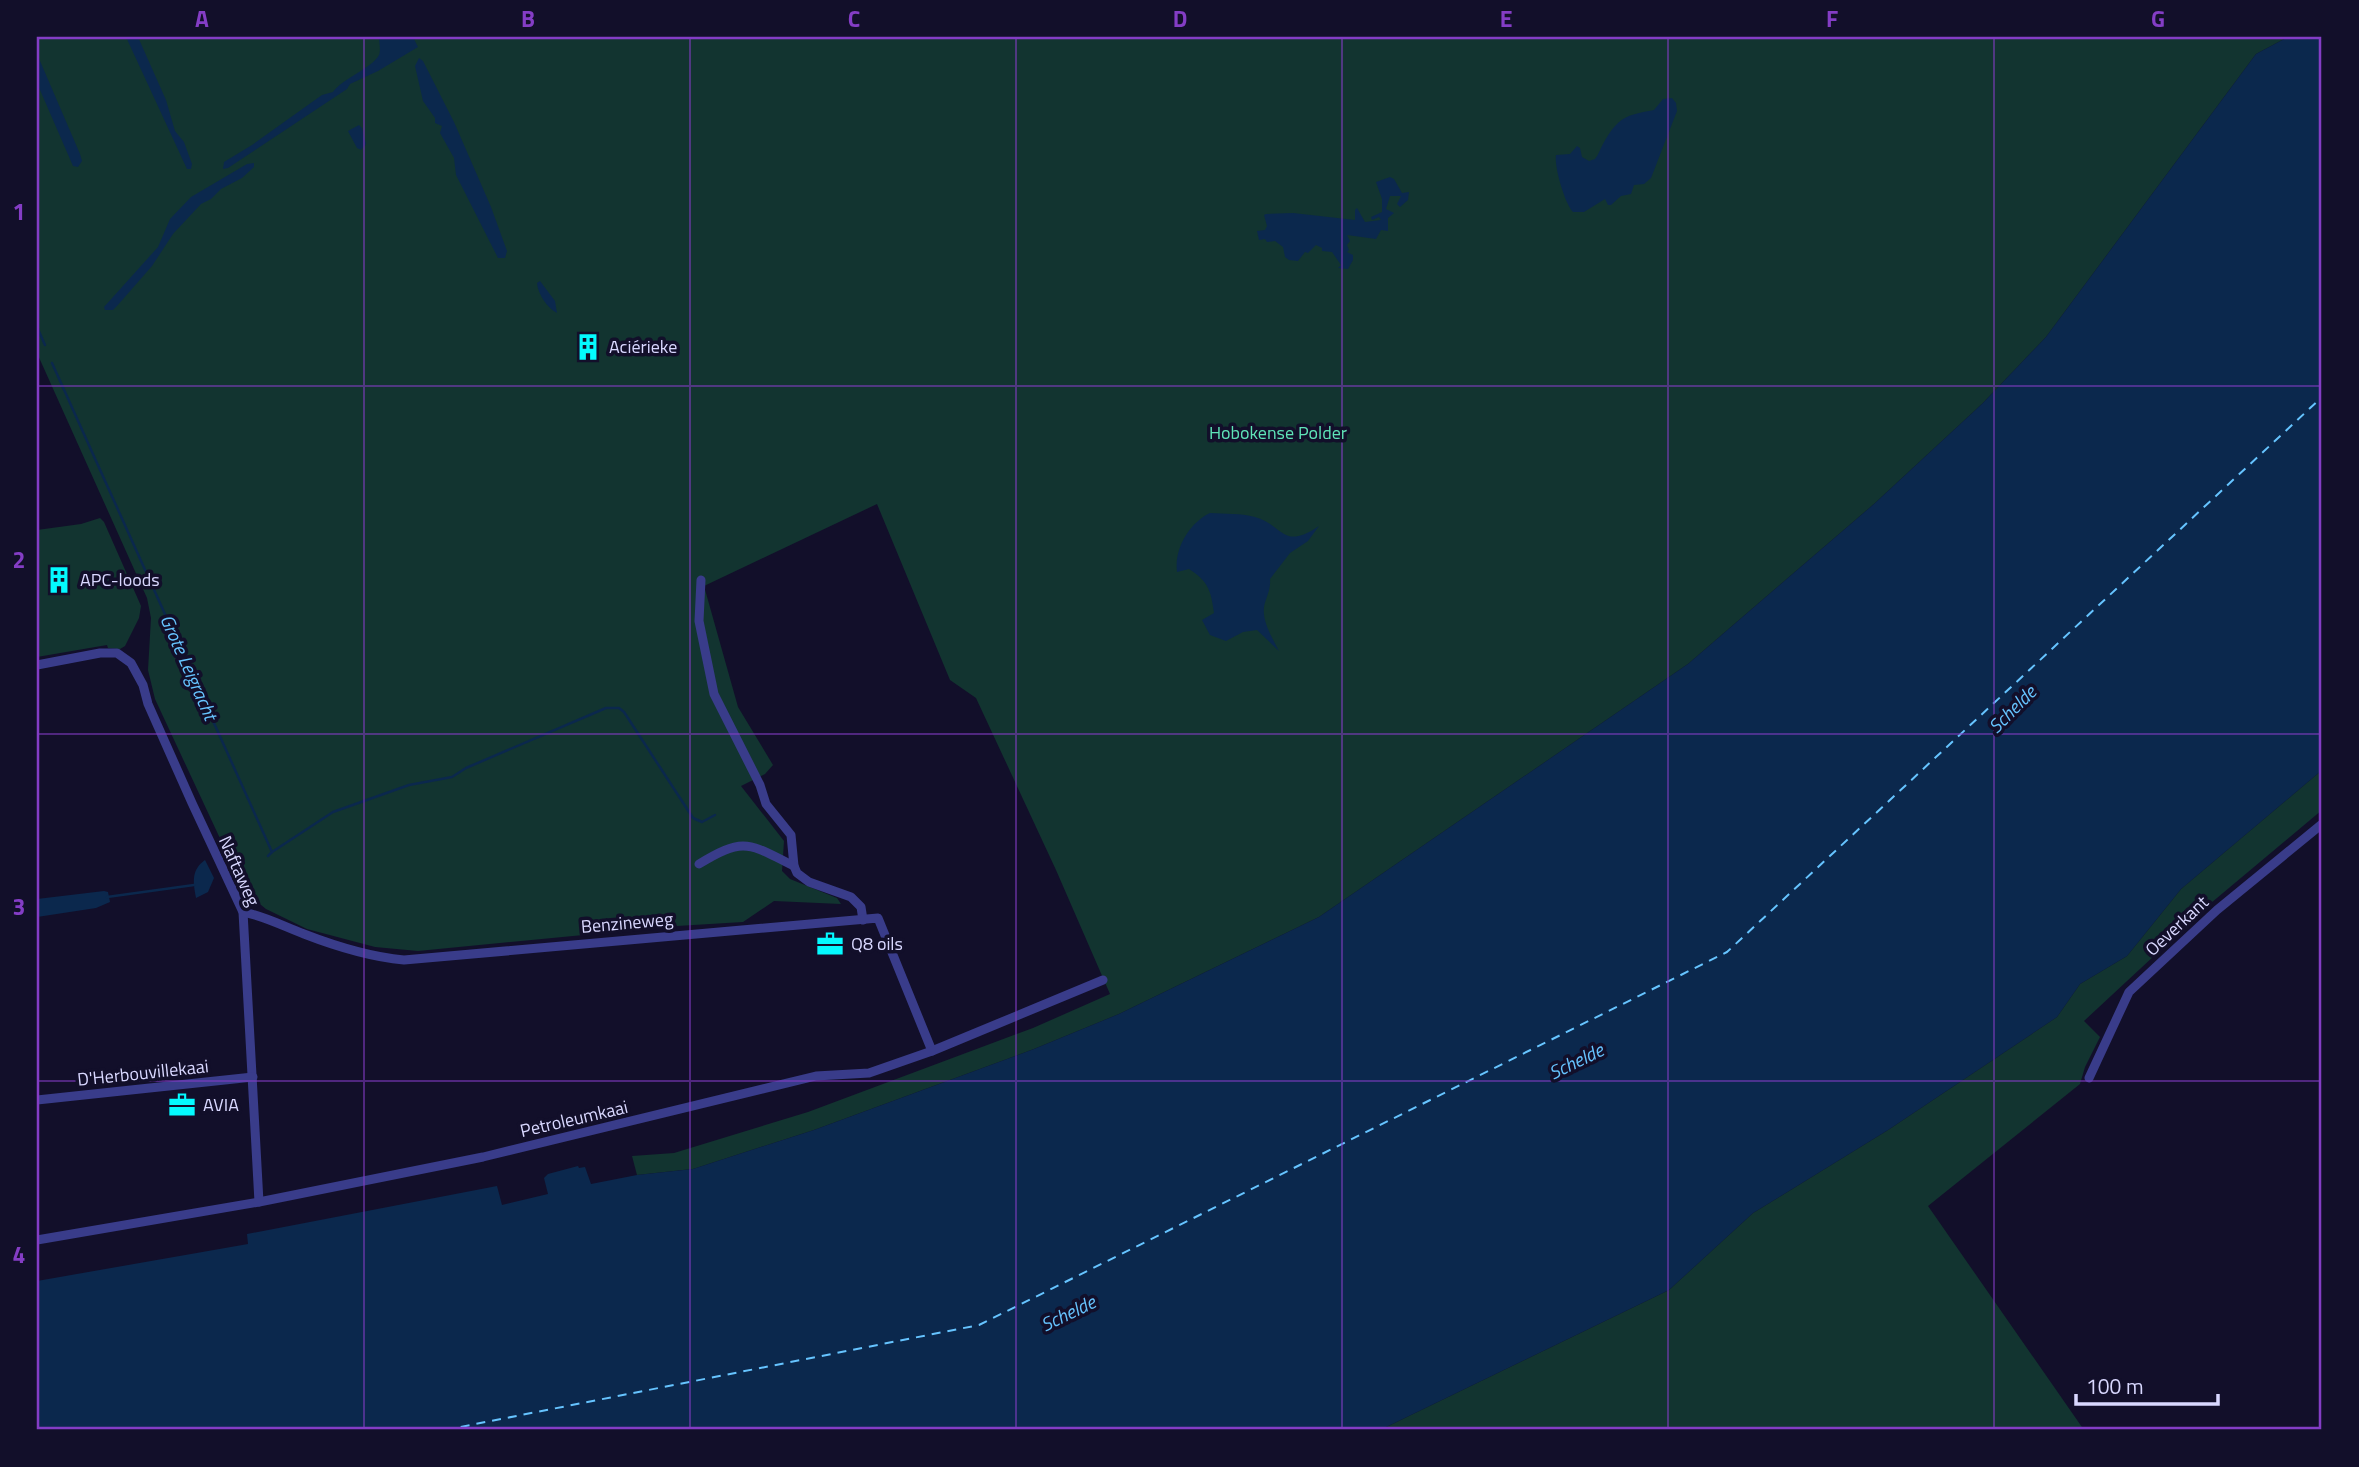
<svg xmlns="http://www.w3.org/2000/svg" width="2359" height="1467" font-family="'Titillium Web',sans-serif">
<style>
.green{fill:#123430}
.water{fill:#0b284d}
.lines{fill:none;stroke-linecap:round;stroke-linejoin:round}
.stream{stroke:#0b284d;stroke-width:2.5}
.ferry{stroke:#66c4ff;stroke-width:2;stroke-dasharray:9 7;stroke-linecap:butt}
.street{stroke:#393c8a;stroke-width:9}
.grid{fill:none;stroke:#843dc5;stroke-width:2;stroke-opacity:0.55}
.labels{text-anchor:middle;stroke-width:7;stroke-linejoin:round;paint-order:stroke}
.poi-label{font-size:18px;fill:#d9d8ff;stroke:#120f2a;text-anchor:start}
.park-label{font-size:18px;fill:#5fe4b8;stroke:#120f2a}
.street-label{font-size:18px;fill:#d9d8ff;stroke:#120f2a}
.water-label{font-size:19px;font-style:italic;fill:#66c4ff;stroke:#120f2a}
.neatline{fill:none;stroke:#843dc5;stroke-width:2.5}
.grid-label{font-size:23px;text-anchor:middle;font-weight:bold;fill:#843dc5}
</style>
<rect width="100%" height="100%" fill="#120f2a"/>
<g class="green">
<polygon points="37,37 2288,37 2256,54 2046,337 1983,403 1874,504 1688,664 1319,917 1119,1014 1034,1049 814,1130 693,1169 637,1175 632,1156 674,1153 808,1112 1033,1028 1110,994 1056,870 976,698 950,680 877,504 704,586 738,707 773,765 765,774 741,786 784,841 782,871 790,879 837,898 841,904 774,901 743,922 677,926 418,951 375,947 307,929 266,909 245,892 155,699 148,670 151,618 147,598 37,353"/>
<polygon points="100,518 104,522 141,606 139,618 125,646 120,649 108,648 107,645 37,657 37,530 81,524"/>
<polygon points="2322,770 2322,810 2211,903 2084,1021 2100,1037 2085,1067 2080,1084 1928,1206 2084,1430 1380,1430 1669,1290 1753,1213 1888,1130 2057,1017 2080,984 2127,956 2181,889"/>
</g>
<g class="water">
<polygon points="126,37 138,37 166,100 175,131 184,142 192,164 191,169 187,169"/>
<path d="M379,37H413L418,47L378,71L350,84L347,89L228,168L223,169L224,162L252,145L322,95L333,92C342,79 372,68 379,55C381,50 379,42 379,37Z"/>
<polygon points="2288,37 2322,37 2322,770 2181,889 2127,956 2080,984 2057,1017 1888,1130 1753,1213 1669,1290 1380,1430 37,1430 37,1281 248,1244 247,1234 497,1186 502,1205 548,1194 544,1178 548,1174 578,1166 579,1168 585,1167 591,1184 637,1175 693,1169 814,1130 1034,1049 1119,1014 1319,917 1688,664 1874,504 1983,403 2046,337 2256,54"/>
<polygon points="37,54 80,154 82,161 78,167 73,166 37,83"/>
<polygon points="419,58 423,61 454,122 491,207 507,251 505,258 498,258 456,175 454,158 440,133 442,126 435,123 435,118 423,101 415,66"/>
<path d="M1672,98L1676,103L1677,111L1651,178L1644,184L1634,185L1631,194L1621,196L1611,205H1608L1605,199L1584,212H1573C1565,204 1554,167 1556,155L1570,154L1577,146L1580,148L1582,157L1589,161L1595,159C1599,154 1600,149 1603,144C1618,117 1626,115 1654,110L1663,99Z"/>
<polygon points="359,125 362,128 366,144 361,150 357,148 348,131"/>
<polygon points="254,163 254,167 242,178 221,189 211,199 201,204 173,234 152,266 117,306 113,310 105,310 104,307 158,247 170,219 191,197 247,164"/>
<polygon points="1390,177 1394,179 1402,193 1409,192 1408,200 1400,207 1397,204 1401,196 1390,196 1386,209 1394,213 1388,218 1388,231 1381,230 1376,239 1347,235 1350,241 1347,245 1349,250 1347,252 1353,255 1353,260 1348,269 1338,268 1341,265 1332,252 1322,251 1322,248 1316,245 1308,253 1305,252 1298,261 1289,260 1285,257 1283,247 1275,241 1267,242 1265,239 1259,240 1257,231 1265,230 1267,226 1264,215 1266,214 1293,213 1355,220 1355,210 1357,208 1365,222 1381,220 1379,217 1372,220 1371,217 1382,212 1382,199 1376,182"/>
<path d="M540,281L555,301L557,313C547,308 538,294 537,283Z"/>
<path d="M1210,513C1225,514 1240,513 1255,517C1284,525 1282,551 1319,526L1308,541L1290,553L1270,579C1271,590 1266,597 1264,607C1262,622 1273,639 1279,651L1257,630L1243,632L1226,641L1210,635L1202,620L1214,613C1211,590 1208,581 1189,569L1177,572C1174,549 1189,523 1210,513Z"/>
<path d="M205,860L214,878L208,892L196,898C193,882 191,870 205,860Z"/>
<polygon points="104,891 108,892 110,902 96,908 37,917 37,899"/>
</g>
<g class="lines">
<g class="stream">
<polyline points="37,327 45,345"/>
<polyline points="52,363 272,852 268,856"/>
<polyline points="272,852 333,812 409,785 452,777 466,768 606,708 619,708 624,712 693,818 702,822 715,815"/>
<polyline points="107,897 194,885"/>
</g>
<polyline class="ferry" points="445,1430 979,1325 1727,952 2322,397"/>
<g class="street">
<polyline points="701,580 699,621 714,694 760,785 766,804 791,835 794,866 797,873 809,882 851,897 861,907 863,920"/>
<polyline points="37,665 100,653 117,653 131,663 143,685 148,704 192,803 243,912 259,1202"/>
<path d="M699,864C745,836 749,844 794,866"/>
<path d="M243,912C264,916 283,926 304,934C335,946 371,957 404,960L878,918L932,1051"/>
<polyline points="2089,1078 2129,992 2217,910 2322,824"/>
<polyline points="37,1100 253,1077"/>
<polyline points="37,1240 259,1202 483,1157 816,1076 869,1073 932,1051 1103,980"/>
</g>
</g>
<path class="grid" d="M364,37V1430M690,37V1430M1016,37V1430M1342,37V1430M1668,37V1430M1994,37V1430M37,386H2322M37,734H2322M37,1081H2322"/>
<defs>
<symbol id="building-bare" viewBox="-9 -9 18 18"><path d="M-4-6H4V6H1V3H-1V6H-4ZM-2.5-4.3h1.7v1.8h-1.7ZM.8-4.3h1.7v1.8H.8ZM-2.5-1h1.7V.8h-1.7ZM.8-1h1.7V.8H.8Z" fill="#04faff" stroke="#120f2a" stroke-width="2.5" paint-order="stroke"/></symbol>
<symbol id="office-bare" viewBox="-9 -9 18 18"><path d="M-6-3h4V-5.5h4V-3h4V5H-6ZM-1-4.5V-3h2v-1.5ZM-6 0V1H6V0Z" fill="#04faff" stroke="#120f2a" stroke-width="2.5" paint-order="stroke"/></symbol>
</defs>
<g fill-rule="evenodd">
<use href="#building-bare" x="569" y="328" width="38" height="38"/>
<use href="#building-bare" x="40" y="561" width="38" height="38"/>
<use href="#office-bare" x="811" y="925" width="38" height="38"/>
<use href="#office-bare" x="163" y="1086" width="38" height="38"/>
</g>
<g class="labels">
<g class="poi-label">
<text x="609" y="353">Aciérieke</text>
<text x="80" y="586">APC-loods</text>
<text x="851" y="950">Q8 oils</text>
<text x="203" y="1111">AVIA</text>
</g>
<g class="park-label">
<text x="1278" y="439">Hobokense Polder</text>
</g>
<g class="street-label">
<text transform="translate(239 871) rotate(66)" y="6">Naftaweg</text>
<text transform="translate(627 923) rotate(-5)" y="6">Benzineweg</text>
<text transform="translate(2177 926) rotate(-43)" y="6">Oeverkant</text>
<text transform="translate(143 1073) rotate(-6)" y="6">D'Herbouvillekaai</text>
<text transform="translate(574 1119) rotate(-13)" y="6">Petroleumkaai</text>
</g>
<g class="water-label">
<text transform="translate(189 667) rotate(66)" y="7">Grote Leigracht</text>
<text transform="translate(2012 709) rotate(-45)" y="7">Schelde</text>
<text transform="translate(1576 1061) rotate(-26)" y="7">Schelde</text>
<text transform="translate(1068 1313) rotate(-26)" y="7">Schelde</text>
</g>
</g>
<rect width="2359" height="1467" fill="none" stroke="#120f2a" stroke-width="77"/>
<path d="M2076 1394v10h142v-10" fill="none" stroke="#d9d8ff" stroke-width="3.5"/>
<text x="2086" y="1394" font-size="21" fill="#d9d8ff" stroke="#120f2a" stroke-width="5" paint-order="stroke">100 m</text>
<rect x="38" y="38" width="2282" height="1390" class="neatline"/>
<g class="grid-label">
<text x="202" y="27">A</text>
<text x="528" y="27">B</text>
<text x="854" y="27">C</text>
<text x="1180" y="27">D</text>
<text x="1506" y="27">E</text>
<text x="1832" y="27">F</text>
<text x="2158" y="27">G</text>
<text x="19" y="220">1</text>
<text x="19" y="568">2</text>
<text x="19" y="915">3</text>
<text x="19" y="1263">4</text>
</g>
</svg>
